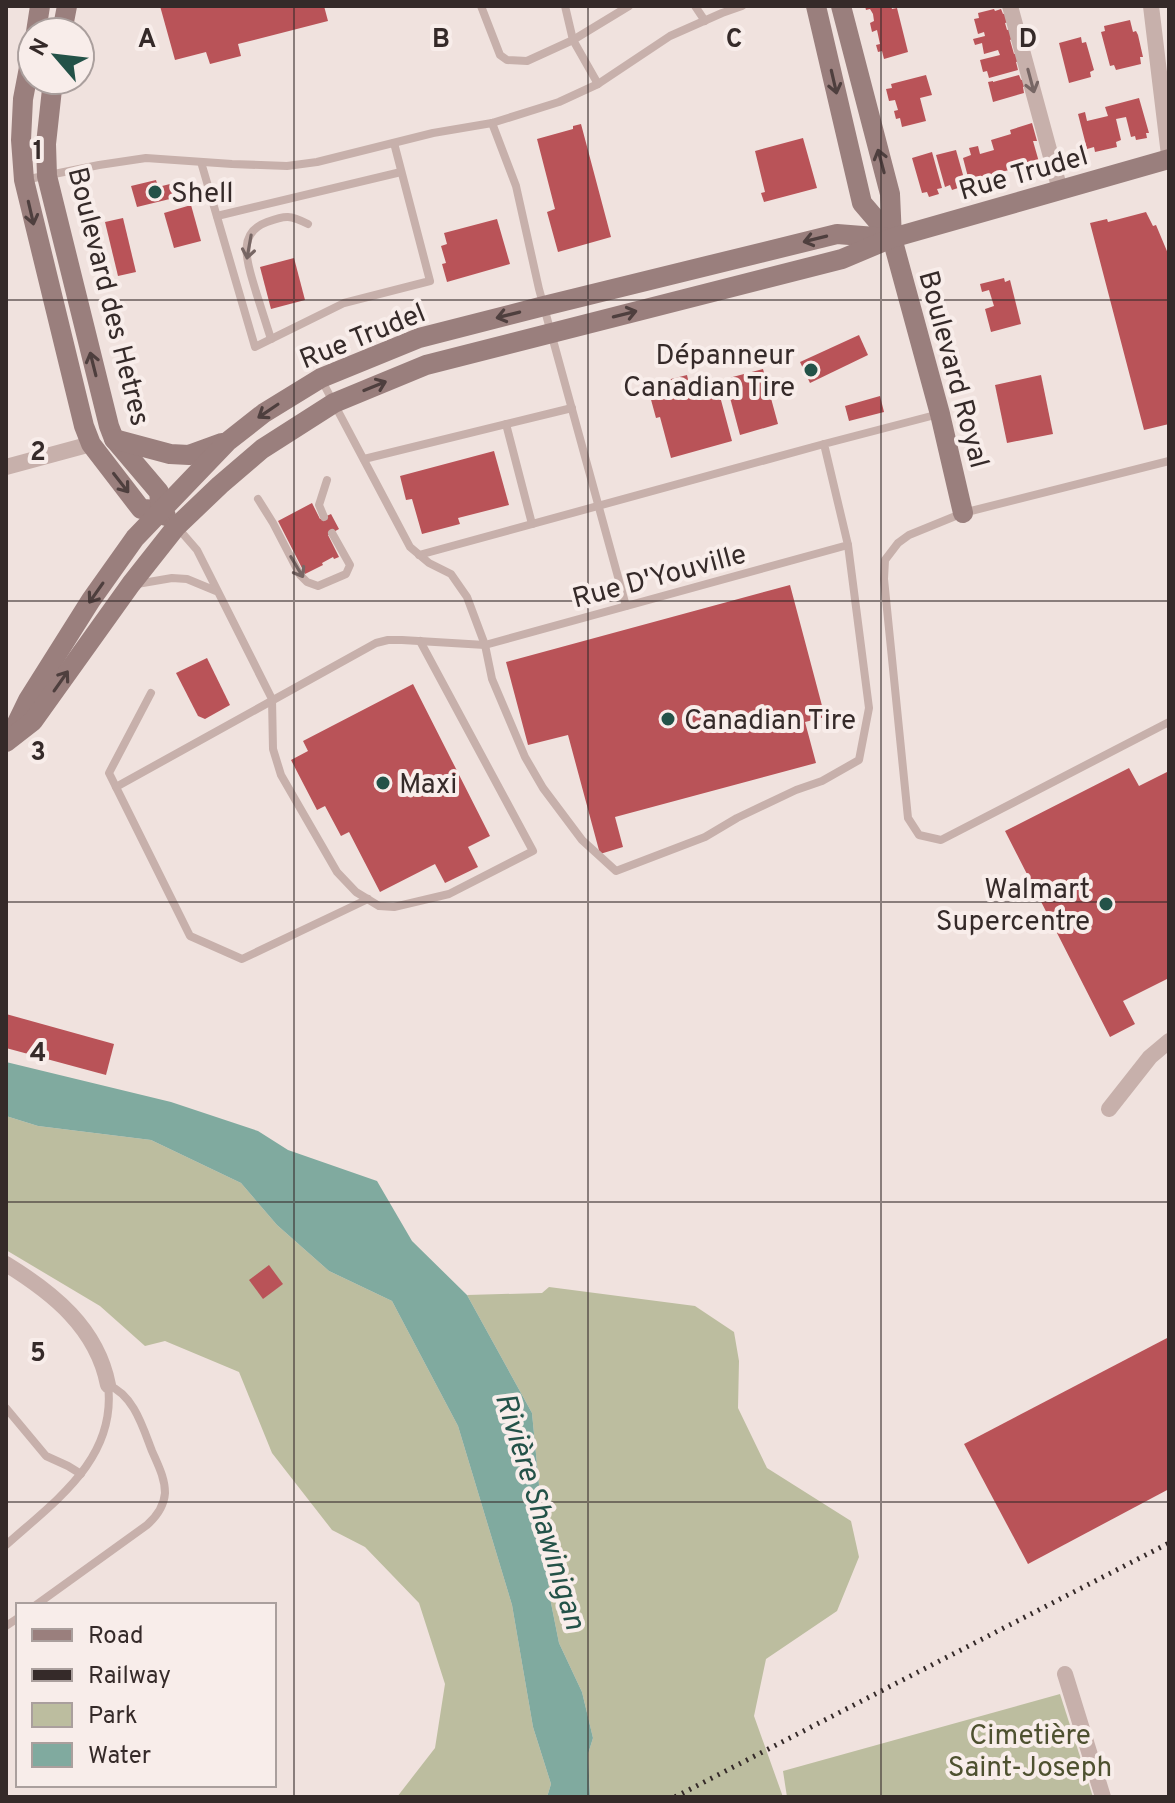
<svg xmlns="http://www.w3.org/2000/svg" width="1175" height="1803" font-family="Overpass,sans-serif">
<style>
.green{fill:#bcbd9f}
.water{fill:#80aa9f}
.building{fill:#b95358}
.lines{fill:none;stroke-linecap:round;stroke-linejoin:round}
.lane{stroke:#c7b0ab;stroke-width:8}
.street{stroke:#c7b0ab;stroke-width:16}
.secondary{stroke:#9a7f7d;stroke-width:20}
.rail{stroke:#352a29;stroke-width:5;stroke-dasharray:2 6;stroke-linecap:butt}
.oneway{stroke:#776664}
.oneway2{stroke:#4e3f3e}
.grid{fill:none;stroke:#352a29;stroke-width:2;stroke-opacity:0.55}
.poi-dot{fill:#235248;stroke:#f8edea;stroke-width:3}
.labels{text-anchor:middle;stroke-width:8;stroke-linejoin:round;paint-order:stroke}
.street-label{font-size:28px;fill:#352a29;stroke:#f8edea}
.poi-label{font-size:28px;fill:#352a29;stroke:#f8edea;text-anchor:start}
.park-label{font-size:28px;fill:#4e5130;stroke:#f8edea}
.water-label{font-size:30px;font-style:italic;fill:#235248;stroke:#f8edea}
.grid-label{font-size:26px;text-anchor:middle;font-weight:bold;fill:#352a29;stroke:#f8edea;stroke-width:8;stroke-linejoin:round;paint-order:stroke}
</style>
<rect width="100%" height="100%" fill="#f0e2de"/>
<g class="green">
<polygon points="6,1116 38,1126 151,1140 241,1183 277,1225 329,1271 392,1301 458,1426 512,1605 533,1727 551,1784 547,1797 397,1797 435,1748 445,1684 419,1603 365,1547 332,1530 272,1453 239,1372 165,1341 145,1346 100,1306 6,1250"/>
<polygon points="549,1287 695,1306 734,1332 739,1361 738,1408 767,1468 851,1521 859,1557 837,1611 766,1659 754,1716 783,1797 590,1797 588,1754 593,1738 582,1692 559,1643 550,1598 532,1413 467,1295 542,1293"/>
<polygon points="1060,1694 1093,1797 787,1797 783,1771"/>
</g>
<polygon class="water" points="6,1062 171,1102 258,1131 288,1150 377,1181 412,1241 467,1295 532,1413 550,1598 559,1643 582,1692 593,1738 588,1754 590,1797 547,1797 551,1784 533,1727 512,1605 458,1426 392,1301 329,1271 277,1225 241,1183 151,1140 38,1126 6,1116"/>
<g class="building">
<polygon points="160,6 324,6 328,21 238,44 241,56 210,64 206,52 175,60"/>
<polygon points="865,6 891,6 892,9 897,8 908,52 884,59 882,51 878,52 876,45 880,44 877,30 872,32 870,23 874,21 873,14 870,9 866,10"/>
<polygon points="994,9 995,11 1001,9 1003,14 1007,13 1009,22 1005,23 1007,30 1011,29 1014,38 1010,40 1014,54 1018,53 1020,61 1016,62 1018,70 989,78 987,71 983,72 980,60 1000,55 998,50 984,54 982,43 975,45 973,39 985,36 984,32 978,34 974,19 979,18 978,13"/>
<polygon points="1130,20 1133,32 1136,31 1138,35 1143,57 1140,57 1141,64 1116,70 1114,65 1110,66 1101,32 1105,31 1104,26"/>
<polygon points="1081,37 1082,43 1086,42 1094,70 1090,72 1091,77 1069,83 1059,43"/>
<polygon points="926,75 932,95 920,98 926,121 902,127 900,118 896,119 894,111 898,110 895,100 889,101 886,89 892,88 891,84"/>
<polygon points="1019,75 1021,80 1024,79 1027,86 1023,87 1024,93 993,102 988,82 993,81 993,82"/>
<polygon points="1139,98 1149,133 1146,133 1147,138 1136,140 1135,136 1131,137 1126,117 1116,119 1121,140 1116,142 1117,147 1095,152 1094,147 1087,149 1078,114 1085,112 1087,121 1108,116 1105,107"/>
<polygon points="1032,123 1037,141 1033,141 1039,162 1036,162 1037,167 1023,171 1020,167 969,181 963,158 971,155 969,148 978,146 980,154 994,150 991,140 1011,134 1010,130"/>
<polygon points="581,124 611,237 558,252 547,212 555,209 537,139 573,129 573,126"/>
<polygon points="803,138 817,188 764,202 761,193 765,192 755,151"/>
<polygon points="956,150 965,182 960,183 961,187 952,190 950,185 945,187 936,155"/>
<polygon points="932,152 942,188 937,189 939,194 929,197 927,192 922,193 912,158"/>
<polygon points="156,180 158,187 174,183 178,197 137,207 131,186"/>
<polygon points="191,205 201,241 174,248 164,213"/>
<polygon points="1146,212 1153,226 1156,225 1169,256 1169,424 1144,430 1090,223 1107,219 1108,222"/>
<polygon points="123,218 136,272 118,276 105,222"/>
<polygon points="497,219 510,264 447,282 442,264 446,263 441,246 447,244 444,233"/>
<polygon points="294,258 305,300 271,309 260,267"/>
<polygon points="1004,278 1005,282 1010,280 1021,324 991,332 985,309 994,306 989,290 982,292 980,284"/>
<polygon points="859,335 868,355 810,383 800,362"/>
<polygon points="763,369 778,424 740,435 725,379"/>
<polygon points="687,375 690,388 696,386 698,394 718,389 732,441 671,458 660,417 656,418 647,385"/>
<polygon points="1041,375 1053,434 1007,443 995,385"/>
<polygon points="880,396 884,412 849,421 845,406"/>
<polygon points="494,451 509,505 458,518 460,524 422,534 412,499 406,500 400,476"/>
<polygon points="312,503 320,519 331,514 339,529 328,535 339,557 334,559 333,557 322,563 323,565 305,574 278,521"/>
<polygon points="790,585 825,717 805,722 816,763 615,817 623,847 600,854 568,735 528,745 506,662"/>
<polygon points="207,658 230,705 205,719 198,716 176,673"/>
<polygon points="413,684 490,836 468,847 478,867 445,883 435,864 380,892 349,832 341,836 325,806 317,810 291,760 308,751 303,741"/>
<polygon points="1129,768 1139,786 1169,771 1169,978 1123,1001 1135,1024 1110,1037 1005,831"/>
<polygon points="6,1014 114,1044 106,1075 6,1048"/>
<polygon points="269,1265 283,1284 263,1299 249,1280"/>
<polygon points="1169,1337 1169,1489 1028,1564 964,1444"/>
</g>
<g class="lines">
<g class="lane">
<polyline points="481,6 500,55 507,60 527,61 573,40 629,6"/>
<polyline points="565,6 573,40 598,84"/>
<polyline points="695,6 705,21"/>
<polyline points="492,123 516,186 539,289 626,606"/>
<polyline points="201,162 255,347 344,303 430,281 394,143"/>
<polyline points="24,180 99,165 146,158 232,164 287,166 317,162 433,133 492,123 559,102 598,84 670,36 722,13 742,6"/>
<polyline points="217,216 401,172"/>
<path d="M271,339C266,323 261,308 256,292C249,267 234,234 267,222C286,215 290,215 308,224"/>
<polyline points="321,379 410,547 429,563 451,574 467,597 485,645 492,679 525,757 543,788 582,840 616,871 705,837 737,818 796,790 822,781 859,760 869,708 848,545"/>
<polyline points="506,424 532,524"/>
<polyline points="364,459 572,408"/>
<polyline points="1169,461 963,513 909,535 898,543 885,560 884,579 908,818 919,835 941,840 1169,722"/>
<polyline points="258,499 273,523 300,575 307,582 318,586 346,574 350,565 332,533"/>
<polyline points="324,517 319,505 327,480"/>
<polyline points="177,527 197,550 272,699 273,749 281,775 337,872 356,892 379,906 394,907 449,894 533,851 420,641"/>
<polyline points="419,555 824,444"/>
<polyline points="137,584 172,578 187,579 216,591"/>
<polyline points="151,693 109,773 190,936 242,959 368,899"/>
<polyline points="116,787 376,643 388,640 402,640 485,645 848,545 824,444 939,414"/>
<polyline points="6,1408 46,1456 68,1466 81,1474"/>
<path d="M6,1545C55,1501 117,1459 108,1385"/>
<path d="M36,1605L147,1525C156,1517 164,1507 165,1493C165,1478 158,1465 152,1451C143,1428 134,1395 108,1385"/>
<polyline points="6,1626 18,1618"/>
</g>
<g class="street">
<polyline points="1010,6 1060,190"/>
<polyline points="1151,6 1169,155"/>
<polyline points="6,467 91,444"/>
<polyline points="1109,1109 1150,1057 1169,1041"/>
<path d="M6,1264C53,1293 97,1328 108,1385"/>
<polyline points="1065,1674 1103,1797"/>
</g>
<g class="secondary">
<polyline points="816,6 862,203 892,238"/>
<polyline points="841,6 890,194 892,238 940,414 963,513"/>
<polyline points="36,32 40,6"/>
<polyline points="62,32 67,6"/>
<polyline points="32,52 23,99 21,140 24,180 84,426 91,444 141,509 161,510"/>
<polyline points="53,80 46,144 47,176 109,426 114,439 159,492 161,510 166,516"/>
<polyline points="114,439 170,454 189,455 222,443"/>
<polyline points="11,735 28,700 91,600 135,538 227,442 264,413 321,378 419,338 544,306 837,234 888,238"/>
<polyline points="6,742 33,721 131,584 176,527 220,485 262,449 334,403 426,365 842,259 892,238 1169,159"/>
</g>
<polyline class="rail" points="675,1797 1169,1543"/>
</g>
<defs><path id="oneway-shaft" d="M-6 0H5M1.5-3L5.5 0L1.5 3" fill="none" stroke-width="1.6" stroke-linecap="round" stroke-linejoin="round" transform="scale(2)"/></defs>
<g class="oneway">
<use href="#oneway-shaft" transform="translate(1031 81) rotate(75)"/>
<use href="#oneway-shaft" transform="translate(249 247) rotate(100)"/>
<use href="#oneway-shaft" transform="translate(297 567) rotate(59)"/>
</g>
<g class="oneway2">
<use href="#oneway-shaft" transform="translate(834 82) rotate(77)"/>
<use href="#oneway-shaft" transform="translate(881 161) rotate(-105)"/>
<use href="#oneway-shaft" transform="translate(31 213) rotate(77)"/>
<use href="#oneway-shaft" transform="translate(815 239) rotate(166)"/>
<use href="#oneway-shaft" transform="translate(625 314) rotate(-14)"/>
<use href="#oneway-shaft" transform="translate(508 315) rotate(166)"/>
<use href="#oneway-shaft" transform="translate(93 364) rotate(-104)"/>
<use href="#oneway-shaft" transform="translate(375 386) rotate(-22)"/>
<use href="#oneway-shaft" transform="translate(268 411) rotate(146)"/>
<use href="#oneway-shaft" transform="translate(121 483) rotate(52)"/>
<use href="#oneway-shaft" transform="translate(96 593) rotate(125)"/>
<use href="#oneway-shaft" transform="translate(61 681) rotate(-55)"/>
</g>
<path class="grid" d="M294,6V1797M588,6V1797M881,6V1797M6,300H1169M6,601H1169M6,902H1169M6,1202H1169M6,1502H1169"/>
<g class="poi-dot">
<circle cx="155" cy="192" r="8"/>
<circle cx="811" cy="370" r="8"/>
<circle cx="668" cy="719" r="8"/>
<circle cx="383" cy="783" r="8"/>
<circle cx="1106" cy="904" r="8"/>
</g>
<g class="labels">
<g class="street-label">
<text transform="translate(1023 172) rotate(-16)" y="10">Rue Trudel</text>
<text transform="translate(110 296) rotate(76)" y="10">Boulevard des Hetres</text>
<text transform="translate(362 335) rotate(-22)" y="10">Rue Trudel</text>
<text transform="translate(955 369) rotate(75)" y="10">Boulevard Royal</text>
<text transform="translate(659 575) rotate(-15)" y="10">Rue D'Youville</text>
</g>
<g class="poi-label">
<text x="171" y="202">Shell</text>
<text x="795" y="364" text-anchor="end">Dépanneur<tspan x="795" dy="32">Canadian Tire</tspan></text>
<text x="684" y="729">Canadian Tire</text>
<text x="399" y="793">Maxi</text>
<text x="1090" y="898" text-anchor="end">Walmart<tspan x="1090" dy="32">Supercentre</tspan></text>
</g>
<g class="park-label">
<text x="1030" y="1744">Cimetière<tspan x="1030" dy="32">Saint-Joseph</tspan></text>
</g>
<g class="water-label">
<text transform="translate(541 1511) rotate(73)" y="10">Rivière Shawinigan</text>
</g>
</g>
<g class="grid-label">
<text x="147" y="47">A</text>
<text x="441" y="47">B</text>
<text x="734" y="47">C</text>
<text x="1028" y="47">D</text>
<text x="38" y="159">1</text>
<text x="38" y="460">2</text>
<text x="38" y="760">3</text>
<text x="38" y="1061">4</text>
<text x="38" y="1361">5</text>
</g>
<rect width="1175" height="1803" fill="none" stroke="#352a29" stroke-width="16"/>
<rect x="16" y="1603" width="260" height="184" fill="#f8edea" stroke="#aa9f9d" stroke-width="2"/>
<rect x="32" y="1629" width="40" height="12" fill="#9a7f7d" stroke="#aa9f9d" stroke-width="2"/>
<text x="88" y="1643" font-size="24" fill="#352a29">Road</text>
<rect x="32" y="1669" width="40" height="12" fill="#352a29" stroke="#aa9f9d" stroke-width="2"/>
<text x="88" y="1683" font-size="24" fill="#352a29">Railway</text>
<rect x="32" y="1703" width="40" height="24" fill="#bcbd9f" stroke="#aa9f9d" stroke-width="2"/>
<text x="88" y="1723" font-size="24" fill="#352a29">Park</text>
<rect x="32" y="1743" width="40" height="24" fill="#80aa9f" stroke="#aa9f9d" stroke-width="2"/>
<text x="88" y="1763" font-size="24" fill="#352a29">Water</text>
<g transform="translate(56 56) rotate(298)"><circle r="38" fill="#f8edea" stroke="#aa9f9d" stroke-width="2"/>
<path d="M0-6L14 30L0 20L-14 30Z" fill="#235248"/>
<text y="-12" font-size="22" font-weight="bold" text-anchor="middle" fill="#352a29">N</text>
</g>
</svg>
